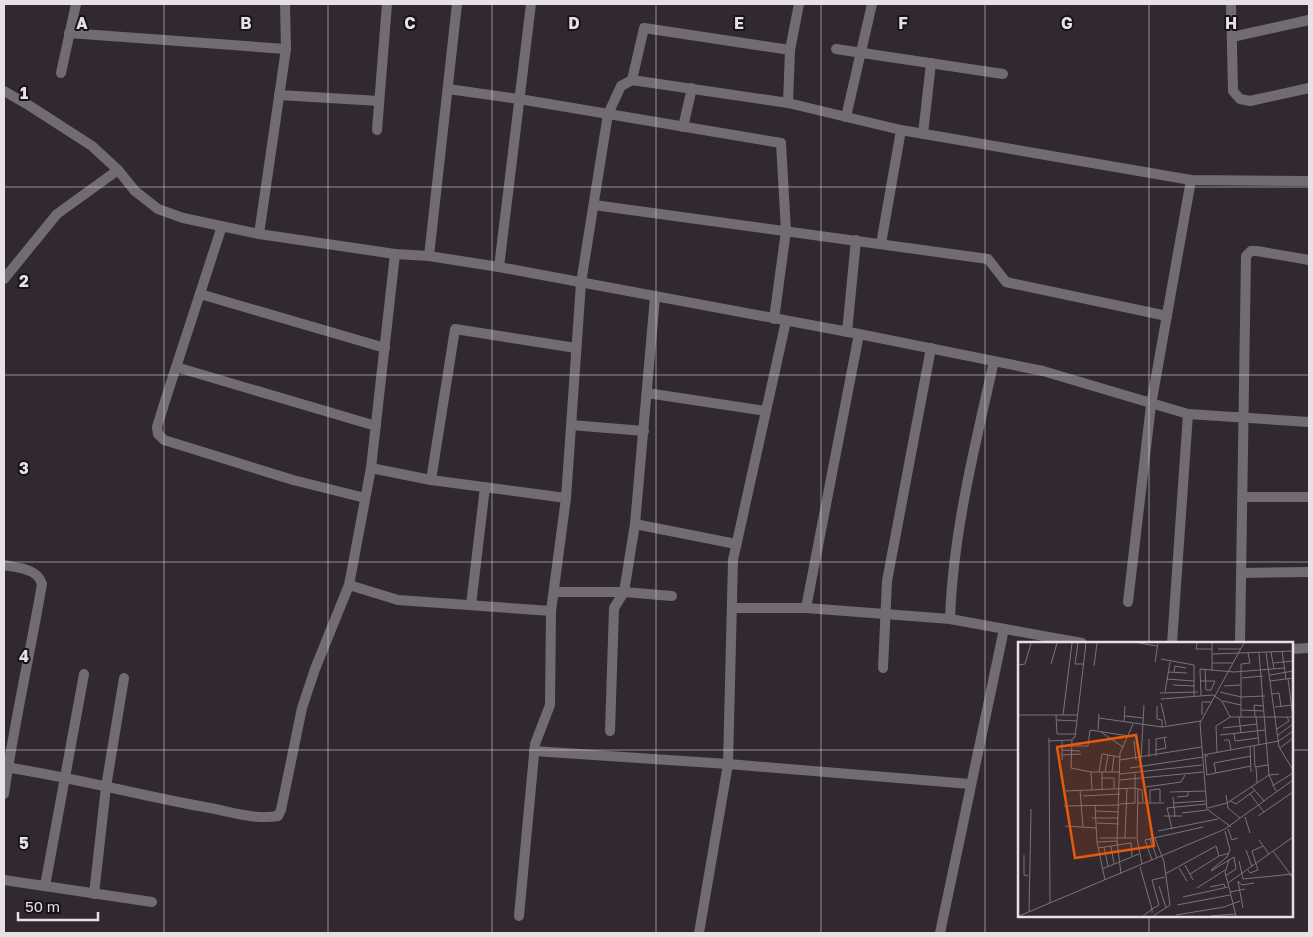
<svg xmlns="http://www.w3.org/2000/svg" width="1313" height="937" font-family="'Golos Text',sans-serif">
<style>
.lines{fill:none;stroke-linecap:round;stroke-linejoin:round}
.minor{stroke:#716c70;stroke-width:10}
.grid{fill:none;stroke:#e7e1e6;stroke-width:1;stroke-opacity:0.55}
.inset-road{fill:none;stroke:#7a7379;stroke-width:1}
.view{fill:#e8590c;fill-opacity:0.15;stroke:#e8590c;stroke-width:2.5}
.inset-edge{fill:none;stroke:#e7e1e6;stroke-width:2.5}
.grid-label{font-size:16px;text-anchor:middle;font-weight:bold;fill:#e7e1e6;stroke:#171316;stroke-width:4;stroke-linejoin:round;paint-order:stroke}
</style>
<rect width="100%" height="100%" fill="#322930"/>
<g class="lines">
<g class="minor">
<polyline points="1231,4 1233,91 1240,99 1250,101 1309,88"/>
<polyline points="69,33 286,49"/>
<polyline points="1232,37 1309,20"/>
<polyline points="836,49 1003,74"/>
<polyline points="61,73 76,4"/>
<polyline points="632,80 644,28 790,50"/>
<polyline points="448,89 519,99 781,143 786,231 774,319"/>
<polyline points="4,91 30,106 92,146 118,170 135,191 158,209 183,218 259,234 395,254 429,256 499,267 859,334 1043,371 1188,414 1309,422"/>
<polyline points="279,95 379,101"/>
<polyline points="788,103 790,50 799,4"/>
<polyline points="846,117 872,4"/>
<polyline points="683,127 692,88"/>
<polyline points="377,130 387,4"/>
<polyline points="923,134 931,63"/>
<polyline points="594,205 988,259 1006,282 1167,316"/>
<polyline points="222,226 165,401 157,427 158,434 164,440 293,480 365,498"/>
<polyline points="259,234 286,49 285,4"/>
<polyline points="881,244 901,130"/>
<polyline points="395,254 371,468 349,585 398,600 551,611"/>
<polyline points="429,256 457,4"/>
<polyline points="499,267 531,4"/>
<polyline points="4,279 57,214 118,170"/>
<polyline points="200,294 385,348"/>
<polyline points="847,332 856,240"/>
<polyline points="176,367 376,426"/>
<polyline points="647,393 766,411"/>
<polyline points="571,425 644,431"/>
<polyline points="371,468 431,480 566,498"/>
<polyline points="431,480 455,329 576,348"/>
<polyline points="1242,497 1309,497"/>
<polyline points="635,524 736,544"/>
<path d="M4,565C18,568 37,568 42,584C30,654 14,724 4,794"/>
<polyline points="1241,573 1309,572"/>
<polyline points="554,592 624,592 672,596"/>
<polyline points="1128,602 1151,405 1191,180"/>
<polyline points="471,605 485,487"/>
<polyline points="733,608 806,608 950,619 1082,643"/>
<polyline points="806,608 859,334"/>
<path d="M950,619C953,532 975,446 994,361"/>
<polyline points="1172,643 1188,414"/>
<polyline points="1240,643 1246,256 1251,251 1257,251 1309,260"/>
<polyline points="1292,649 1309,648"/>
<polyline points="883,668 887,581 931,348"/>
<polyline points="610,731 614,608 624,592 635,524 655,297"/>
<polyline points="534,751 728,764 970,784"/>
<path d="M4,767C73,777 141,796 210,808C232,812 255,820 278,816L281,810L302,708L315,669L349,585"/>
<polyline points="4,880 152,902"/>
<polyline points="45,886 84,674"/>
<polyline points="94,894 106,787 124,678"/>
<polyline points="519,916 535,744 550,705 551,611 566,498 581,283 608,114 621,86 632,80 788,103 901,130 1191,180 1309,181"/>
<polyline points="699,933 728,764 733,560 786,321"/>
<polyline points="940,933 1004,629"/>
</g>
</g>
<path class="grid" d="M164,4V933M328,4V933M492,4V933M656,4V933M821,4V933M985,4V933M1149,4V643M4,187H1309M4,375H1309M4,562H1309M4,750H1019M1292,750H1309M1149,916V933"/>
<g transform="translate(1018 642)">
<rect width="275" height="275" fill="#322930"/>
<path class="inset-road" d="M60,1L57,22H66M68,1L57,95L54,97L53,126L73,130M121,1L139,4M179,1L178,7H194M194,1V28M200,7H223M264,9L268,37M248,10L261,105L275,128M253,10L256,27M241,11L251,133L258,149M195,12L275,9M143,17L176,23V54M137,20L140,1M194,21H215M255,21L275,19M33,22L39,1M0,23L7,22L13,1M76,24L79,1M187,27L188,48M150,30L169,31M156,30L157,24L168,26M252,33L275,29M224,36L245,34M149,37L176,39M270,37L275,75M182,39H197L193,48H188M252,39L275,36M155,43L176,44M206,44L223,43M147,50L152,20M202,50L223,55L247,54M142,51L180,50M254,52L261,51L263,65M183,54L182,27L216,30L267,26M143,57L195,53L204,59L212,75H275M205,59L223,63M143,61L148,83M139,64V77L144,78V85M257,65L275,63M223,68L246,69M0,73H60M38,73L39,92H58M45,73L54,1M184,73V60H194M107,74L125,76M237,74L236,63L246,64M221,75L223,91M223,75V22L232,21L230,11M238,75L241,103M81,76L144,85L183,79M39,78L59,79M106,80L107,64M205,86L239,82M259,87L271,79L269,75M80,88L81,72M83,90L105,105M216,91L217,99L240,96M202,93L247,88M260,93L275,82M31,96L32,261M131,97V115M44,98V118M206,98H211L213,108M31,99L53,98M116,99L118,118M236,103L237,125L250,123M44,104H70L72,88L111,94M232,104L233,130M262,106L275,96M44,108L62,109M138,108L148,106L146,95M199,110L198,84L212,75M44,113L63,112M185,113L261,99L275,89M138,114V97L149,95M123,117L126,63M102,118L183,105M238,125L239,140M112,126L185,115M81,130L84,112L102,115M84,130V147M87,130L90,113M94,130L96,114M198,131L196,121L233,114M102,132L184,123M188,133L233,124M189,133L187,114H190M83,136H96V146M102,138L185,130M233,144L246,159M254,144L275,131M128,145L163,140L167,133M74,147L73,130H102M120,147L119,196L124,222M62,148L65,185M48,149L117,146L124,148L125,160M152,150L188,149M232,152L246,170M208,153L210,166L222,176M65,154L102,152M155,155L157,175M159,155L170,154V149M212,159L218,162L237,148M132,160V148L142,147V160M120,161H146M155,161L187,159M102,162L117,161V132M77,163L79,200L87,238M46,164L102,163M190,166L209,161L251,133L261,132M78,169L101,170M164,171L189,168M146,174H164M240,174L275,150M227,175L232,191M74,176H101M79,181L101,182M47,184L78,186M213,185L189,167L182,81L226,1M154,187L149,166L188,162M210,187L214,198L220,196M140,189L200,177M82,196H118M107,196L109,146M132,197L139,216M241,198L251,212M79,200L99,199M93,204L96,222M86,205L90,224M80,206L113,201L114,214M228,208L234,225M255,209L275,236M6,213V233L10,234M134,218L127,198L185,185M221,219L225,237L275,232M167,223L175,238M122,225L134,267L141,263L134,238L147,235M161,226L169,239M84,227L121,212M193,228L209,215L212,208L207,189M230,228L232,231L240,228L234,209L245,204M193,229L211,218L207,231L210,241M103,232L99,199L102,111L115,82M147,232L198,204L201,214L211,211M172,232L201,214M207,234L218,227L216,215L211,218M141,244L148,266M192,245L206,242L207,245M179,246L207,228M212,250L227,247M165,255L210,245M159,263L212,253M225,266L220,239L224,243L236,241M11,270L13,167M158,273L206,265L222,259M1,274L207,187L275,138M125,274L134,267V271M135,274L152,263L146,220L137,196M192,274L217,272M218,274L210,241L275,195"/>
<path class="view" d="M118,93L136,204L57,216L39,105Z"/>
<rect width="275" height="275" class="inset-edge"/>
</g>
<g class="grid-label">
<text x="82" y="29">A</text>
<text x="246" y="29">B</text>
<text x="410" y="29">C</text>
<text x="574" y="29">D</text>
<text x="739" y="29">E</text>
<text x="903" y="29">F</text>
<text x="1067" y="29">G</text>
<text x="1231" y="29">H</text>
<text x="24" y="99">1</text>
<text x="24" y="287">2</text>
<text x="24" y="474">3</text>
<text x="24" y="662">4</text>
<text x="24" y="849">5</text>
</g>
<rect width="1313" height="937" fill="none" stroke="#e7e1e6" stroke-width="10"/>
<path d="M18 912v8h80v-8" fill="none" stroke="#e7e1e6" stroke-width="2.5"/>
<text x="25" y="912" font-size="15" fill="#e7e1e6" stroke="#171316" stroke-width="4" paint-order="stroke">50 m</text>
</svg>
